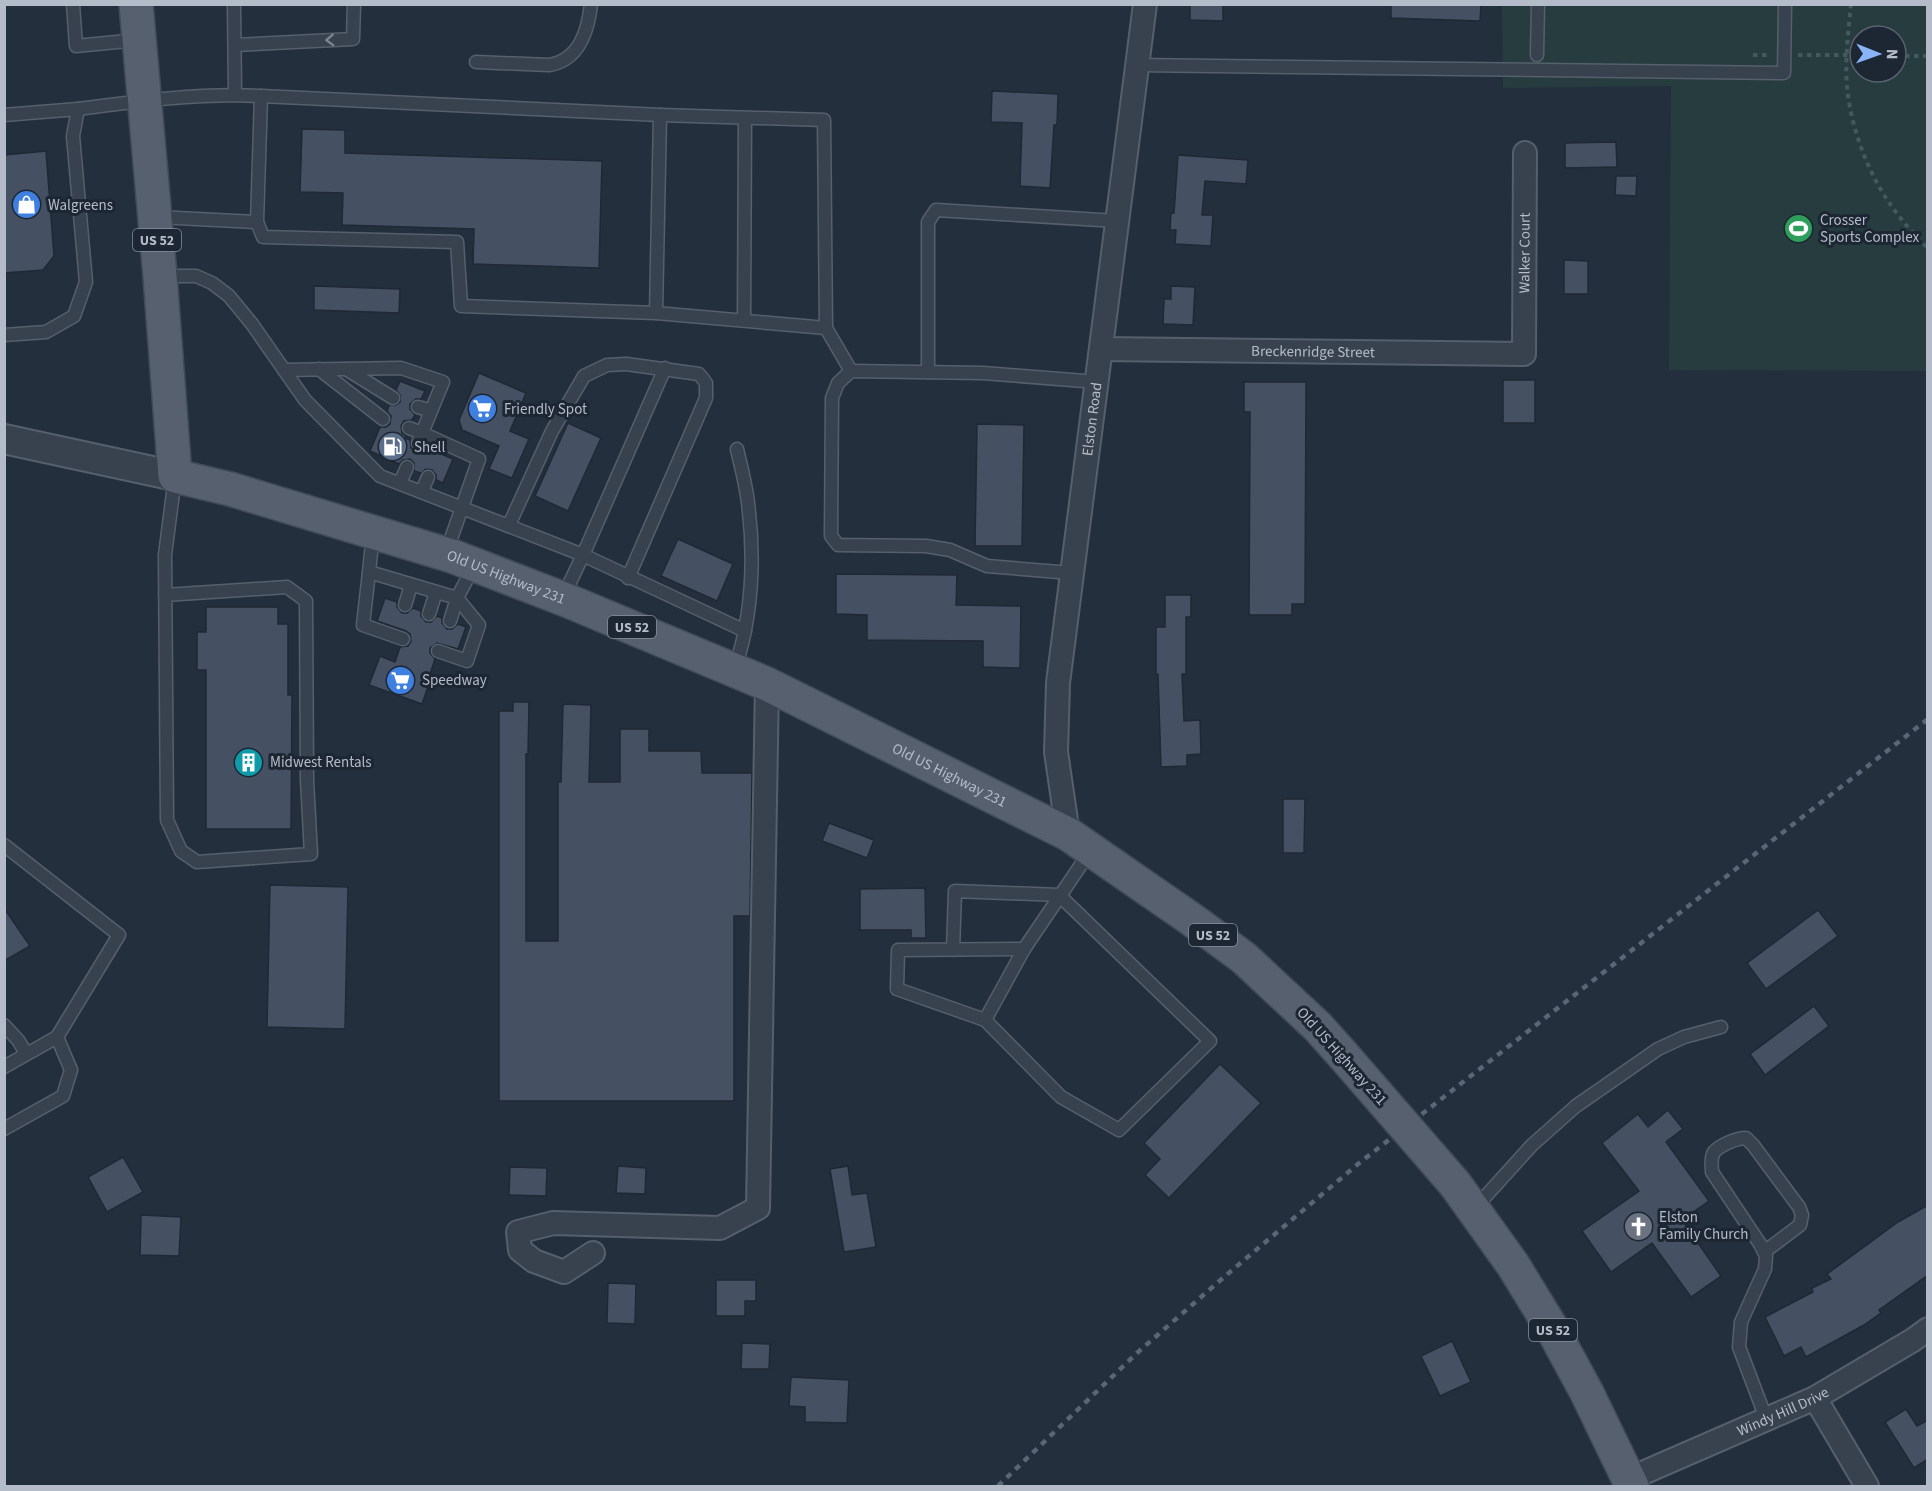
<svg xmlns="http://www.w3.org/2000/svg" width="1932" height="1491" font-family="'Source Sans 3',sans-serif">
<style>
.green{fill:#263c3f;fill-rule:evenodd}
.building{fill:#455162;stroke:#1f2835;stroke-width:1.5}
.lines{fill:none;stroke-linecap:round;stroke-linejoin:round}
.service-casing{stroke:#565f6c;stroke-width:15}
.minor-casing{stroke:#565f6c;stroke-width:26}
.tertiary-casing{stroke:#565f6c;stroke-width:32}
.primary-casing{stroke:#414a57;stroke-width:36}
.path{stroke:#44595c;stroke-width:4;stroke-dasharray:4.5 4.5;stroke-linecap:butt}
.service{stroke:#38414e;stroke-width:12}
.minor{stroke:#38414e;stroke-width:22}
.tertiary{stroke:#38414e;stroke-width:28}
.primary{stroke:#56606e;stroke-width:33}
.rail{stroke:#5a6575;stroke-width:4.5;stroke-dasharray:6 6;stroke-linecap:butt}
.primary-bridge-casing{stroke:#414a57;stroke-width:36;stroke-linecap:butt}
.primary-bridge{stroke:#56606e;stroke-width:33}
.oneway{stroke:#7c8592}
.labels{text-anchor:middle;stroke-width:6;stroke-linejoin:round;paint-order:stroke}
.shield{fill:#1d2633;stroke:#878f9c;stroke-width:1.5}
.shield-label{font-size:14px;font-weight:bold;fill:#b4bcc9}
.poi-label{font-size:15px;fill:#b4bcc9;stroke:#1d2633;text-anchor:start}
.street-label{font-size:15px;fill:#b4bcc9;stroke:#1d2633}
</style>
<rect width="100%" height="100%" fill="#242f3e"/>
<path class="green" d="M1502,5H1927V371L1669,370L1671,86L1503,88ZM1860,36H1896V72H1860Z"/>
<g class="building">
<polygon points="1190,4 1223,4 1223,21 1190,20"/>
<polygon points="1391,4 1481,4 1480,21 1391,18"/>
<polygon points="992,91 1058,94 1057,125 1054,125 1050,188 1020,186 1022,123 991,122"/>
<polygon points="302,129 345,130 345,153 602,161 599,268 473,264 474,229 342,225 343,193 300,192"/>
<polygon points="1616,142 1617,167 1565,168 1565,143"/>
<polygon points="46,151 54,256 43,270 4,273 4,155"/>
<polygon points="1178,155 1248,160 1246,184 1205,181 1202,215 1213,215 1211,246 1175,244 1176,230 1170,230 1171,213 1174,213"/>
<polygon points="1616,176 1637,176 1636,196 1615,195"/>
<polygon points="1564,260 1588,261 1588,294 1564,294"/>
<polygon points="314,286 400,289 399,313 314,310"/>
<polygon points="1171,286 1195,287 1193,325 1163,324 1164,299 1171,299"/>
<polygon points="479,373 526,393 510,431 529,439 512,478 489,469 499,446 462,430 459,420"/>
<rect x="1503" y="380" width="32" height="43"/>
<polygon points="400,381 425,391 421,399 416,399 410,404 410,409 415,415 412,420 404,421 401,426 402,433 406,436 405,438 410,440 411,448 419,451 425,447 453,459 443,483 436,480 436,475 432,470 426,469 421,473 414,471 414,463 410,459 403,460 399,464 370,451 380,427 386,427 390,424 391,416 387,411 389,405 396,405 400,402 400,395 396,390"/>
<polygon points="1244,382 1306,382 1305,604 1292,604 1292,615 1249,615 1250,412 1244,412"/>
<polygon points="568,423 601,438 568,511 535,496"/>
<polygon points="977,424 1024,425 1022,546 975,546"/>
<polygon points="678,539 733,564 717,601 661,576"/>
<polygon points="836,574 957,575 956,605 1021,606 1020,668 983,667 983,641 867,640 867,615 836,614"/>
<polygon points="1165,595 1191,595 1191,617 1186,617 1186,674 1182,674 1184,721 1200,720 1201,754 1187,755 1187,766 1161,767 1158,674 1156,674 1156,627 1165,627"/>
<polygon points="385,598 397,602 397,607 402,613 407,613 413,608 421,611 421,616 426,622 431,622 437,616 442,618 442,623 447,629 452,629 458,624 466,627 458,649 437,643 430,648 430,653 435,659 430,674 432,675 422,704 369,685 380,656 395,662 400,647 408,646 411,641 410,634 406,631 377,621"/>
<polygon points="206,607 278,607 278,624 288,624 288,695 292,695 291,829 206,829 206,670 197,670 197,632 206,632"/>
<polygon points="513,702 529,702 528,754 526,754 526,941 558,941 558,782 561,782 563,704 591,705 589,782 620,782 620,729 649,729 649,751 701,751 702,773 752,773 750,916 734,916 734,1101 499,1101 499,711 513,711"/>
<polygon points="1283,799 1305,799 1304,853 1283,853"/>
<polygon points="829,823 874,840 867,858 822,841"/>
<polygon points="270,885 348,887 345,1029 267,1027"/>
<polygon points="925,888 926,938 911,938 911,930 860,930 860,889"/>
<polygon points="4,908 30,946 4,961"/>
<polygon points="1818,910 1838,936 1766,989 1747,963"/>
<polygon points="1814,1006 1829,1026 1765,1075 1750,1054"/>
<polygon points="1220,1064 1261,1103 1169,1198 1145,1175 1160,1159 1144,1143"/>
<polygon points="1668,1110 1683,1129 1666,1142 1709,1201 1682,1220 1721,1276 1691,1297 1652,1243 1611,1272 1582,1231 1639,1191 1602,1143 1638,1114 1648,1127"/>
<polygon points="123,1157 143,1192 107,1212 88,1177"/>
<polygon points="618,1166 646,1168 645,1194 616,1193"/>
<polygon points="848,1166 852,1195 867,1193 876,1247 844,1252 830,1169"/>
<polygon points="510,1167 547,1168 546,1196 509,1195"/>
<polygon points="1928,1205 1928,1275 1879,1310 1881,1313 1864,1325 1806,1357 1801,1347 1784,1356 1765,1317 1813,1292 1812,1288 1831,1279 1827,1274 1898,1222"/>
<polygon points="141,1215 181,1217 179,1256 140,1255"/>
<polygon points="716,1280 756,1280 756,1301 745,1301 745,1316 716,1316"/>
<polygon points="608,1283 636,1284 635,1324 607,1323"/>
<polygon points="1452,1341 1471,1382 1440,1396 1421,1356"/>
<polygon points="742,1343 770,1344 769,1369 741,1369"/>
<polygon points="791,1377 849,1380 847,1423 805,1422 805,1407 789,1406"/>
<polygon points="1906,1409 1917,1426 1928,1420 1928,1459 1914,1468 1885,1422"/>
</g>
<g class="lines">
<defs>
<g id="service">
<polyline points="73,4 76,46 137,40"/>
<polyline points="234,4 235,94"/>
<polyline points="235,45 353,39 354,4"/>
<polyline points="1537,55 1538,4"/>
<path d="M476,62L549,65C579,60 588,32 591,4"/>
<polyline points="1137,65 1784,73 1785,4"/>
<polyline points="261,96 660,115 824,120 826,328 851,371"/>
<polyline points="4,115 78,109"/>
<polyline points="257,222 263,237 457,242 461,306 656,313 826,328"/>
<polyline points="162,276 196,276 212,283 229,296 252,324 305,400 380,476 583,555 563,597"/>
<polyline points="656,313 660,115"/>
<polyline points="744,320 745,118"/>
<path d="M4,335L46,332L74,316L86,282L73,136L78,109C138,101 200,93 261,96L257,222L157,217"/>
<polyline points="665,368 583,555 745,631"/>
<polyline points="319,369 383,419"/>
<polyline points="346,369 393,398"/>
<polyline points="284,370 401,368 443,382 422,433 479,459 446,553"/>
<polyline points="928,372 928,222 936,210 1117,221"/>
<polyline points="418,407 431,411"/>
<polyline points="409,428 422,433 418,443"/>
<polyline points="400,483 407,467"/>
<polyline points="422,491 428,477"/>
<polyline points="509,525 552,431 584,376 607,365 626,364 699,374 706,383 706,398 628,578"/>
<polyline points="373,534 369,572 457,598 450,621"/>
<polyline points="369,572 363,625 403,639"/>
<polyline points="1071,573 987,566 950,550 926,546 838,545 831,536 832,398 838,383 851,371 983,373 1097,382"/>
<polyline points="165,595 287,587 306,601 307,780 311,854 197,862 181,851 167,820 165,555 175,477"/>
<polyline points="405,605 411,585"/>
<polyline points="429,614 436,592"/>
<polyline points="438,651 467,661 479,625 457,598 474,566"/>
<path d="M735,669C752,616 755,558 748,503C746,485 741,467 737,449"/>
<polyline points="4,845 119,935 57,1037 71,1070 63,1096 4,1129"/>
<polyline points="953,950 955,891 1059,895 1210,1041 1119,1130 1061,1097 985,1020 897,989 898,950 1024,949"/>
<polyline points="985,1020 1024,949 1091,850"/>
<polyline points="4,1025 18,1040 26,1053"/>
<polyline points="4,1067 57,1037"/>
<polyline points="1475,1208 1532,1145 1576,1106 1658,1049 1684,1037 1721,1027"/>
<path d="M1764,1252L1800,1225L1802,1215L1799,1207L1753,1145L1746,1138C1737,1138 1720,1145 1714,1152C1710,1158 1712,1166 1712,1172L1760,1244L1766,1256L1765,1269L1741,1322L1739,1347L1767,1421"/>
</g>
<g id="minor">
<path id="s1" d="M1101,349L1524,354L1525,153"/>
<path id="s2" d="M1068,834L1056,752L1058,683L1145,4"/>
<polyline points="593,1253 564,1272 534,1261 520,1250 518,1232 553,1223 720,1228 758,1208 767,684"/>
<polyline points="1815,1398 1867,1486"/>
<path id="s3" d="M1629,1479L1815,1398L1913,1340L1928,1329"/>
</g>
<polyline id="tertiary" points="4,439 175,476"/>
<g id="primary">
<path id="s4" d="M136,4L160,276L175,476L230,489L452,556L566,600L767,684L1068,834L1191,919L1244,958L1318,1027L1343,1055"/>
<polyline points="1455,1184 1513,1265 1554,1332 1587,1393 1632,1486"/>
</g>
</defs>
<use href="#service" class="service-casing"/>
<use href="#minor" class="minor-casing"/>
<use href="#tertiary" class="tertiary-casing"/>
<use href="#primary" class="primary-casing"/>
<g class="path">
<path d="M1851,4C1848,33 1844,68 1848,96C1857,155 1884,207 1928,248"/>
<polyline points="1753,55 1769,55"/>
<polyline points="1798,55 1860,55"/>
<polyline points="1896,56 1928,56"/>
</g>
<use href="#service" class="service"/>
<use href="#minor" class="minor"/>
<use href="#tertiary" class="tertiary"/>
<use href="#primary" class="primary"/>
<polyline class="rail" points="998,1486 1137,1353 1224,1277 1358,1164 1928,719"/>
<defs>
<polyline id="primary-bridge" points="1343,1055 1455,1184"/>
</defs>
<use href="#primary-bridge" class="primary-bridge-casing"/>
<use href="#primary-bridge" class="primary-bridge"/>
</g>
<defs><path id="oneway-chevron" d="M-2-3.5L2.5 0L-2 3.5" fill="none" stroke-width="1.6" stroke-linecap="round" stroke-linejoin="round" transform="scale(1.5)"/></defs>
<use class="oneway" href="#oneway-chevron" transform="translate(330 40) rotate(178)"/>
<defs>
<symbol id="shop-disc" viewBox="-11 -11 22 22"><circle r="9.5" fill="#3f7fe0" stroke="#1d2633"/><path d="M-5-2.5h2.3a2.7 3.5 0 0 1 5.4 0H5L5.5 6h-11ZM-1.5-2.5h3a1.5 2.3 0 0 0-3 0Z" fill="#fff"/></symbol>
<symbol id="stadium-disc" viewBox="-11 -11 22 22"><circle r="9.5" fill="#2e9e5b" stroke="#1d2633"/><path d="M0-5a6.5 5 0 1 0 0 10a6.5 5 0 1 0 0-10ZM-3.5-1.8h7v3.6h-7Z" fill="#fff"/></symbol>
<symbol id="supermarket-disc" viewBox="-11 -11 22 22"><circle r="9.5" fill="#3f7fe0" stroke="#1d2633"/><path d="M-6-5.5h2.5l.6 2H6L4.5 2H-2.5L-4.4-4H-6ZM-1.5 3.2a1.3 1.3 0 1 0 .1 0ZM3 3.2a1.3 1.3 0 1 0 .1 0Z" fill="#fff"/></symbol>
<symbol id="fuel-disc" viewBox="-11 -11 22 22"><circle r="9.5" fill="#5c6f8a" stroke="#1d2633"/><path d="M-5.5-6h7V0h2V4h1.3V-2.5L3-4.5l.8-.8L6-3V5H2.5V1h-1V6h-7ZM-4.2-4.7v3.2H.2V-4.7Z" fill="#fff"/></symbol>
<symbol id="building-disc" viewBox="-11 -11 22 22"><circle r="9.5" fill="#0f9aa8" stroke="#1d2633"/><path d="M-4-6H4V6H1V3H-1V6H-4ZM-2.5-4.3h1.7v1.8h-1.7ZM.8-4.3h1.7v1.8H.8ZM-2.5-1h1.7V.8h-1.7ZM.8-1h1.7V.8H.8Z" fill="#fff"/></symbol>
<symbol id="church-disc" viewBox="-11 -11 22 22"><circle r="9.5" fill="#6b7280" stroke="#1d2633"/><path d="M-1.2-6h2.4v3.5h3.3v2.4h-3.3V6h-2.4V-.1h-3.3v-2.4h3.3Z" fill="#fff"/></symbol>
</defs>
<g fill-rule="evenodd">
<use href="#shop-disc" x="10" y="188" width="33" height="33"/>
<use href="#stadium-disc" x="1782" y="212" width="33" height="33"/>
<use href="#supermarket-disc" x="466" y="392" width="33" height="33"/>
<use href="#fuel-disc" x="376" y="430" width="33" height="33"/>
<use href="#supermarket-disc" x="384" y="664" width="33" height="33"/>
<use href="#building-disc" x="232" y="746" width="33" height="33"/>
<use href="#church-disc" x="1622" y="1210" width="33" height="33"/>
</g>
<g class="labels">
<g class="shield">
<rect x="133" y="229" width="48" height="22" rx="4.5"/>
<rect x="608" y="616" width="48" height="22" rx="4.5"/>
<rect x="1189" y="924" width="48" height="22" rx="4.5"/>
<rect x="1529" y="1319" width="48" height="22" rx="4.5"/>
</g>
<g class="shield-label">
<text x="157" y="245">US 52</text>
<text x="632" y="632">US 52</text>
<text x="1213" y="940">US 52</text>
<text x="1553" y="1335">US 52</text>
</g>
<g class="poi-label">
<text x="48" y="210">Walgreens</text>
<text x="1820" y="225">Crosser<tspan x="1820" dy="17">Sports Complex</tspan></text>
<text x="504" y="414">Friendly Spot</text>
<text x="414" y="452">Shell</text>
<text x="422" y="685">Speedway</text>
<text x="270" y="767">Midwest Rentals</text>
<text x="1659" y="1222">Elston<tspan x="1659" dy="17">Family Church</tspan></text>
</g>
<g class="street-label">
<text dy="5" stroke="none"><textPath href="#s1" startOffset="524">Walker Court</textPath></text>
<text dy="5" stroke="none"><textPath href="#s1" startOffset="212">Breckenridge Street</textPath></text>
<text dy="5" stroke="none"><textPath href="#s2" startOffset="418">Elston Road</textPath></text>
<text dy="5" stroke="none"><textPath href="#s4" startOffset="820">Old US Highway 231</textPath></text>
<text dy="5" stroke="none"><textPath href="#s4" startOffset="1306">Old US Highway 231</textPath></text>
<text transform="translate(1342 1056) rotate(48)" y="5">Old US Highway 231</text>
<text dy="5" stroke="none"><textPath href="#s3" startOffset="168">Windy Hill Drive</textPath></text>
</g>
</g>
<rect width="1932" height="1491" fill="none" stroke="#b4bcc9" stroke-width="12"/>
<g transform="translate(1878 54) rotate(91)"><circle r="28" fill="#1d2633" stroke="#59626f" stroke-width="1.5"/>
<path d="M0-4.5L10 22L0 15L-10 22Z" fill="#8ab4f8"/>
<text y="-9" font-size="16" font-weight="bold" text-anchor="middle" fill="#b4bcc9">N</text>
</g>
</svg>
